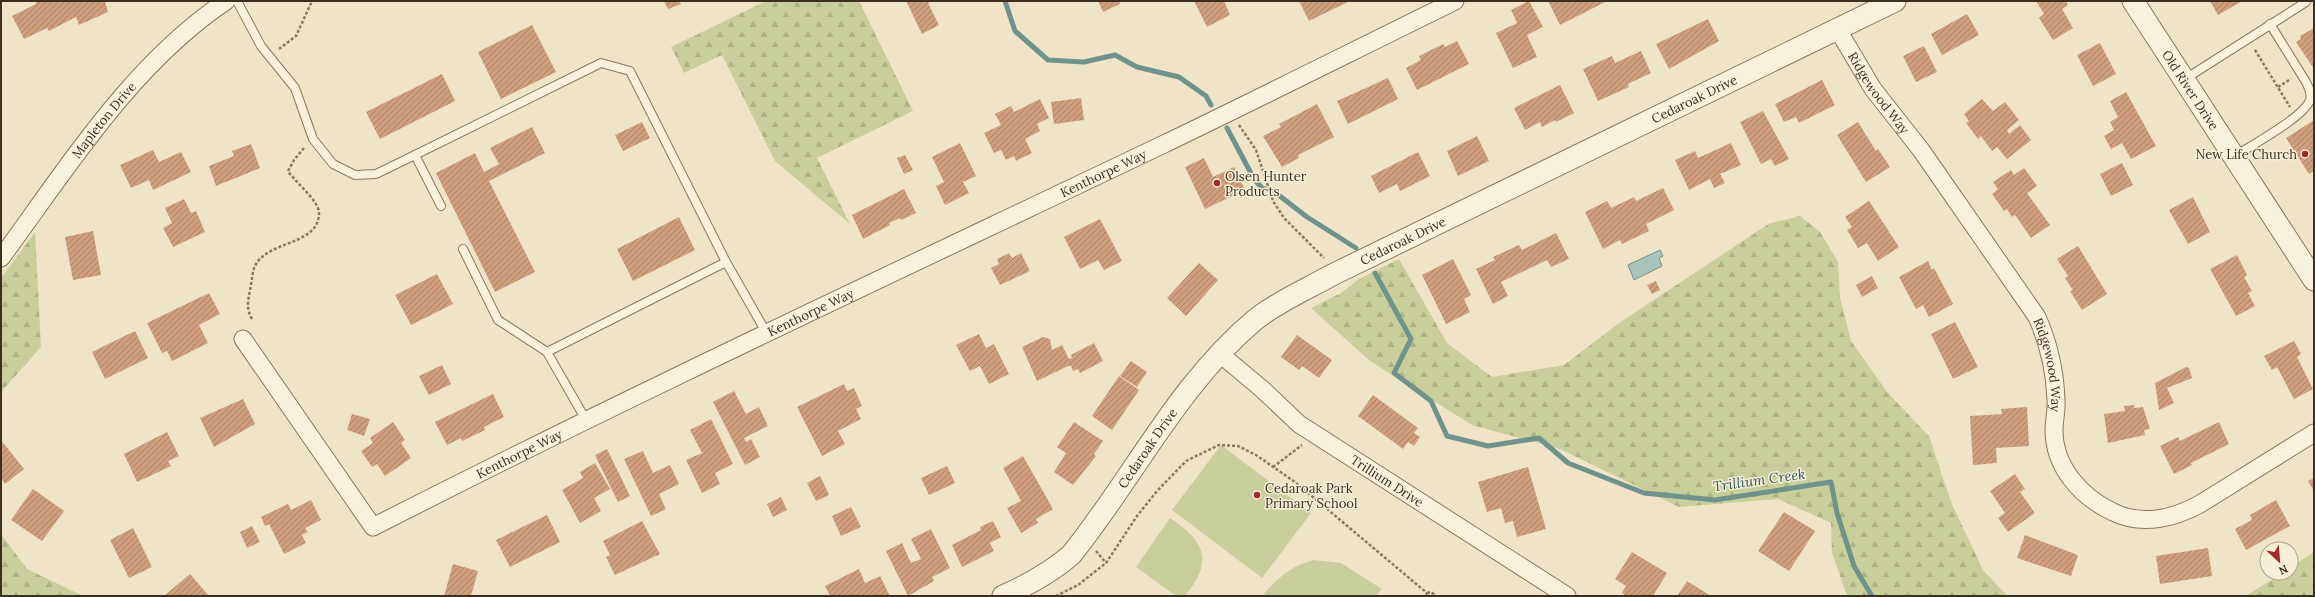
<svg xmlns="http://www.w3.org/2000/svg" width="2315" height="597" font-family="Lora,serif">
<style>
.forest{fill:url(#forest-firs)}
.pitch{fill:#c9cf9b}
.water{fill:#a9c4bc;stroke:#6f938a}
.lines{fill:none;stroke-linecap:round;stroke-linejoin:round}
.stream{stroke:#6f938a;stroke-width:5}
.building{fill:url(#building-hatch)}
.service-casing{stroke:#8d765c;stroke-width:10}
.minor-casing{stroke:#8d765c;stroke-width:19}
.tertiary-casing{stroke:#8d765c;stroke-width:23}
.path{stroke:#8d765c;stroke-width:2.5;stroke-dasharray:3 2;stroke-linecap:butt}
.service{stroke:#faf1dc;stroke-width:8}
.minor{stroke:#faf1dc;stroke-width:17}
.tertiary{stroke:#faf1dc;stroke-width:21}
.poi-dot{fill:#9e2a2b;stroke:#f7eed8;stroke-width:1.5}
.labels{text-anchor:middle;stroke-width:3;stroke-linejoin:round;paint-order:stroke}
.street-label{font-size:13px;fill:#3d2e20;stroke:#f7eed8}
.poi-label{font-size:13px;fill:#3d2e20;stroke:#f7eed8;text-anchor:start}
.water-label{font-size:14px;font-style:italic;fill:#2f5d5a;stroke:#f7eed8}
</style>
<defs>
<pattern id="forest-firs" width="22" height="20" patternUnits="userSpaceOnUse"><rect width="22" height="20" fill="#c9cf9b"/><path d="M5 1l3.5 6h-7zM16 11l3.5 6h-7z" fill="#aeb285"/></pattern>
<pattern id="building-hatch" width="6" height="6" patternUnits="userSpaceOnUse"><rect width="6" height="6" fill="#cf9f7d"/><path d="M-1 1l2-2M0 6l6-6M5 7l2-2" fill="none" stroke="#a98266"/></pattern>
</defs>
<rect width="100%" height="100%" fill="#f0e4c8"/>
<g class="forest">
<polygon points="766,1 859,1 913,111 817,158 850,224 775,161 722,55 684,73 671,47"/>
<polygon points="1800,216 1820,232 1838,262 1840,298 1851,341 1887,392 1929,436 1951,502 1983,570 2007,596 1847,596 1832,553 1831,523 1778,499 1679,507 1560,449 1472,425 1370,361 1311,308 1341,293 1359,279 1399,259 1447,343 1492,377 1564,365 1619,323 1770,223"/>
<polygon points="35,232 41,347 1,392 1,278"/>
<polygon points="1,534 27,569 83,596 1,596"/>
<polygon points="2314,552 2314,596 2246,596 2282,573 2291,573 2291,567"/>
</g>
<g class="pitch">
<polygon points="1221,445 1311,513 1262,578 1172,510"/>
<path d="M1170,518C1205,541 1214,561 1185,596H1176L1136,567Z"/>
<path d="M1313,560L1341,563L1382,589L1376,596H1262C1278,577 1290,567 1313,560Z"/>
</g>
<polygon class="water" points="1660,250 1663,256 1659,258 1662,266 1634,280 1628,265"/>
<g class="lines">
<g class="stream">
<polyline points="1005,1 1015,31 1048,60 1084,62 1115,55 1137,67 1179,77 1206,96 1211,105"/>
<polyline points="1227,128 1254,179 1262,188 1276,193 1307,217 1356,248"/>
<polyline points="1375,273 1411,339 1394,373 1431,401 1447,436 1488,446 1539,438 1568,463 1644,493 1715,500 1831,482 1837,513 1854,566 1872,596"/>
</g>
</g>
<g class="building">
<polygon points="36,1 105,1 108,12 79,25 76,17 49,31 47,28 24,39 12,16 36,4"/>
<polygon points="664,1 679,1 681,4 668,9"/>
<polygon points="906,1 933,1 928,3 939,25 922,34"/>
<polygon points="1098,1 1119,1 1120,4 1103,12"/>
<polygon points="1194,1 1224,1 1230,15 1207,27"/>
<polygon points="1299,1 1350,1 1309,21"/>
<polygon points="1529,1 1543,27 1527,35 1537,57 1513,68 1496,33 1517,23 1511,10"/>
<polygon points="1548,1 1607,1 1560,25"/>
<polygon points="2036,1 2066,1 2068,5 2062,9 2073,28 2053,40 2039,18 2044,14"/>
<polygon points="2210,1 2242,1 2218,15"/>
<polygon points="1967,14 1979,35 1942,55 1931,34"/>
<polygon points="1708,19 1719,41 1669,69 1656,44"/>
<polygon points="532,25 556,72 501,99 478,52"/>
<polygon points="2314,28 2314,69 2296,42 2301,39 2300,36"/>
<polygon points="1457,41 1469,64 1417,90 1406,68 1421,60 1419,56 1443,44 1445,47"/>
<polygon points="2100,43 2116,74 2093,86 2077,55"/>
<polygon points="1924,46 1937,72 1916,82 1903,56"/>
<polygon points="1641,51 1651,73 1628,84 1629,87 1598,101 1583,69 1612,56 1615,63"/>
<polygon points="442,74 455,101 380,139 366,112"/>
<polygon points="1388,78 1398,99 1348,124 1337,101"/>
<polygon points="1822,80 1835,105 1799,123 1796,117 1784,122 1775,104"/>
<polygon points="1560,85 1574,113 1556,122 1555,120 1542,127 1540,122 1525,130 1514,108"/>
<polygon points="2126,92 2156,146 2131,159 2122,143 2111,149 2104,136 2114,130 2110,122 2118,117 2110,101"/>
<polygon points="1081,98 1084,120 1054,124 1051,102"/>
<polygon points="1040,99 1049,118 1037,124 1040,131 1025,139 1032,153 1016,161 1014,156 1006,160 1001,150 994,153 984,133 1001,125 995,114 1011,106 1014,112"/>
<polygon points="1982,99 1993,111 2005,102 2019,120 2007,130 2009,134 2020,125 2031,140 2007,159 1997,147 1992,151 1981,136 1978,139 1966,123 1969,121 1964,114"/>
<polygon points="1317,104 1334,137 1298,155 1299,158 1282,167 1263,136 1281,127 1279,124"/>
<polygon points="1763,111 1789,159 1775,166 1771,159 1761,164 1740,122"/>
<polygon points="2314,120 2314,171 2309,174 2286,138"/>
<polygon points="642,122 650,138 623,151 615,135"/>
<polygon points="1858,122 1876,151 1878,149 1890,167 1866,182 1837,135"/>
<polygon points="532,127 545,153 489,181 535,272 495,292 436,173 475,153 484,172 499,164 490,148"/>
<polygon points="1477,136 1489,161 1458,176 1447,151"/>
<polygon points="960,143 976,176 963,182 969,193 945,205 936,186 944,182 932,157"/>
<polygon points="1731,143 1741,165 1720,174 1725,183 1714,188 1710,179 1689,190 1675,160 1695,151 1698,158"/>
<polygon points="251,144 260,168 216,186 209,166 234,156 232,151"/>
<polygon points="153,150 159,162 181,152 191,172 153,190 149,180 131,188 120,165"/>
<polygon points="1418,152 1430,176 1400,191 1397,184 1379,193 1371,176"/>
<polygon points="905,155 913,170 904,174 897,158"/>
<polygon points="1204,158 1213,177 1234,167 1245,190 1205,209 1185,167"/>
<polygon points="2122,163 2133,185 2111,196 2100,174"/>
<polygon points="2024,168 2037,186 2027,193 2050,225 2031,238 2015,215 2012,217 2007,209 2004,211 1992,194 1998,189 1993,182 2011,170 2014,175"/>
<polygon points="1663,188 1674,210 1646,224 1649,231 1622,244 1620,240 1603,249 1585,212 1607,201 1611,208 1634,197 1636,201"/>
<polygon points="904,189 916,213 901,220 900,218 889,223 890,225 863,239 852,215"/>
<polygon points="2193,197 2210,232 2188,244 2169,210"/>
<polygon points="184,199 191,213 196,211 205,232 173,247 163,228 172,223 165,208"/>
<polygon points="1869,201 1899,247 1878,261 1867,243 1858,248 1847,230 1852,227 1845,217"/>
<polygon points="679,217 695,250 633,281 617,249"/>
<polygon points="1100,219 1122,261 1104,270 1098,260 1080,269 1064,237"/>
<polygon points="93,231 101,275 73,280 65,237"/>
<polygon points="1556,233 1569,259 1551,267 1547,260 1501,282 1508,296 1493,304 1476,269 1495,260 1493,257 1519,245 1522,250"/>
<polygon points="2078,246 2107,294 2082,310 2070,291 2073,290 2065,278 2068,276 2057,259"/>
<polygon points="1009,253 1012,258 1021,253 1030,271 1000,285 991,268 999,264 997,259"/>
<polygon points="2237,255 2247,275 2244,277 2252,291 2248,293 2255,306 2236,316 2210,269"/>
<polygon points="1453,259 1471,295 1464,299 1470,312 1446,324 1422,275"/>
<polygon points="1928,261 1932,270 1934,268 1953,304 1929,317 1923,305 1916,309 1899,277"/>
<polygon points="1199,263 1218,280 1186,316 1167,298"/>
<polygon points="437,274 453,304 411,325 395,295"/>
<polygon points="1872,276 1878,288 1862,297 1856,285"/>
<polygon points="1656,281 1660,290 1652,294 1647,285"/>
<polygon points="209,293 220,314 199,325 208,343 172,361 167,351 162,353 147,323"/>
<polygon points="1955,322 1978,367 1953,379 1931,334"/>
<polygon points="135,331 148,358 105,379 92,352"/>
<polygon points="979,334 986,348 994,344 1009,374 989,384 980,366 970,371 956,345"/>
<polygon points="1297,335 1332,360 1319,378 1302,366 1299,370 1281,357"/>
<polygon points="1043,337 1050,339 1052,350 1062,345 1069,359 1072,358 1071,355 1094,343 1103,361 1080,373 1078,369 1073,371 1071,366 1068,366 1037,381 1022,347"/>
<polygon points="2294,341 2301,354 2297,357 2313,389 2294,399 2277,367 2272,370 2264,356"/>
<polygon points="1131,361 1147,372 1137,387 1120,376"/>
<polygon points="442,365 451,384 429,395 419,376"/>
<polygon points="2186,367 2189,368 2192,378 2167,388 2174,403 2159,410 2155,383"/>
<polygon points="1119,376 1139,390 1112,430 1092,416"/>
<polygon points="844,384 847,391 854,388 862,406 856,409 861,419 838,431 845,444 822,456 797,407"/>
<polygon points="734,391 746,414 759,407 768,426 744,438 746,442 751,439 760,457 745,465 713,402"/>
<polygon points="493,394 504,417 484,427 485,430 462,441 461,438 447,445 435,422"/>
<polygon points="1373,395 1418,428 1414,433 1420,437 1414,446 1408,442 1403,449 1358,416"/>
<polygon points="243,399 255,424 214,447 200,418"/>
<polygon points="2134,405 2134,408 2143,407 2150,429 2144,430 2145,435 2108,443 2104,414 2125,411 2124,406"/>
<polygon points="2027,407 2029,446 1996,448 1997,463 1973,465 1970,416 2002,414 2001,409"/>
<polygon points="352,414 370,419 364,436 347,430"/>
<polygon points="711,419 733,464 715,473 720,484 702,493 686,460 702,453 690,430"/>
<polygon points="393,422 405,440 401,443 411,458 385,476 377,464 372,467 361,451 373,443 370,438"/>
<polygon points="1074,422 1103,441 1094,454 1096,456 1073,485 1054,472 1066,453 1057,447"/>
<polygon points="2219,422 2229,444 2191,463 2192,465 2174,474 2160,446 2178,437 2180,441"/>
<polygon points="167,432 179,456 168,461 171,466 137,482 124,454"/>
<polygon points="1,440 24,469 5,484 1,478"/>
<polygon points="607,449 630,496 618,502 595,455"/>
<polygon points="643,451 653,473 670,465 679,484 659,494 666,509 651,516 624,459"/>
<polygon points="1023,456 1053,509 1036,519 1038,523 1021,533 1007,508 1021,501 1003,468"/>
<polygon points="595,463 610,489 594,498 601,511 580,523 562,490 583,478 580,472"/>
<polygon points="947,466 955,483 929,495 921,478"/>
<polygon points="1528,467 1546,529 1517,537 1513,521 1505,523 1501,508 1487,512 1478,482"/>
<polygon points="2015,474 2025,489 2020,492 2035,513 2008,532 1998,518 2005,513 1990,491"/>
<polygon points="820,476 829,495 816,501 807,483"/>
<polygon points="2314,478 2314,491 2308,481"/>
<polygon points="33,489 64,511 42,541 11,520"/>
<polygon points="781,497 787,510 773,517 767,504"/>
<polygon points="311,500 321,520 305,528 308,532 302,535 306,543 284,554 269,524 265,526 261,517 288,504 291,510"/>
<polygon points="2276,500 2290,526 2246,550 2235,529 2252,520 2250,515"/>
<polygon points="851,507 861,527 841,536 832,516"/>
<polygon points="1784,512 1815,531 1789,571 1758,551"/>
<polygon points="547,515 560,542 510,567 496,540"/>
<polygon points="642,521 660,554 615,575 606,557 610,555 603,541"/>
<polygon points="993,521 1001,537 990,543 994,551 962,567 952,545 981,530 980,527"/>
<polygon points="252,526 260,542 247,548 240,532"/>
<polygon points="133,528 152,567 129,578 110,540"/>
<polygon points="931,529 950,568 932,577 934,581 908,596 886,551 902,543 911,563 921,559 911,539"/>
<polygon points="2025,535 2078,555 2071,576 2017,558"/>
<polygon points="2208,548 2212,576 2160,584 2156,556"/>
<polygon points="1632,552 1667,573 1653,596 1626,596 1622,593 1626,586 1615,579"/>
<polygon points="453,564 478,571 471,596 444,596"/>
<polygon points="859,569 865,583 880,576 890,596 830,596 825,586"/>
<polygon points="190,574 209,596 164,596"/>
<polygon points="1687,581 1711,596 1677,596"/>
</g>
<g class="lines">
<defs>
<g id="service">
<polyline points="237,1 261,46 295,88 313,139 333,164 355,175 376,174 415,155"/>
<polyline points="2185,79 2306,2"/>
<path d="M2235,156C2252,145 2304,117 2310,100C2312,94 2309,88 2306,82L2270,24"/>
<polyline points="441,206 415,155 601,63 630,71 726,262"/>
<polyline points="463,249 498,320 547,352"/>
<polyline points="586,420 547,352 726,262 766,332"/>
</g>
<g id="minor">
<path id="s1" d="M1838,30L1873,89L1921,150L2037,317C2049,344 2055,371 2056,400C2057,410 2054,420 2054,430C2054,467 2081,497 2113,512C2141,526 2173,519 2200,504L2314,433"/>
<path id="s2" d="M1,258C68,167 131,65 226,1"/>
<path id="s3" d="M243,339L373,527C633,394 898,271 1162,145C1260,98 1357,49 1455,1"/>
<path id="s4" d="M1219,353L1262,389L1299,424L1567,596"/>
</g>
<g id="tertiary">
<path id="s5" d="M2133,1L2314,280"/>
<path id="s6" d="M1003,596C1028,585 1050,573 1071,555C1134,477 1178,384 1256,319C1279,301 1307,289 1332,275L1895,1"/>
</g>
</defs>
<use href="#service" class="service-casing"/>
<use href="#minor" class="minor-casing"/>
<use href="#tertiary" class="tertiary-casing"/>
<g class="path">
<polyline points="279,49 296,36 312,1"/>
<polyline points="2255,50 2290,107"/>
<polyline points="2278,87 2291,79"/>
<polyline points="1239,125 1256,150 1273,201 1284,218 1324,258"/>
<path d="M252,319C246,309 248,301 250,290C252,282 252,272 255,266C267,240 320,246 319,212C318,200 295,182 288,171L294,160L304,148"/>
<polyline points="1273,467 1302,445"/>
<polyline points="1096,551 1106,563"/>
<polyline points="1427,593 1431,592 1436,596"/>
<polyline points="1056,596 1078,585 1106,563 1137,516 1157,491 1186,461 1219,445 1238,446 1256,455 1295,482 1427,593 1425,596"/>
</g>
<use href="#service" class="service"/>
<use href="#minor" class="minor"/>
<use href="#tertiary" class="tertiary"/>
</g>
<g class="poi-dot">
<circle cx="2305" cy="154" r="4"/>
<circle cx="1217" cy="183" r="4"/>
<circle cx="1257" cy="495" r="4"/>
</g>
<g class="labels">
<g class="street-label">
<text dy="5" stroke="none"><textPath href="#s5" startOffset="106">Old River Drive</textPath></text>
<text dy="5" stroke="none"><textPath href="#s1" startOffset="75">Ridgewood Way</textPath></text>
<text dy="5" stroke="none"><textPath href="#s6" startOffset="871">Cedaroak Drive</textPath></text>
<text dy="5" stroke="none"><textPath href="#s2" startOffset="172">Mapleton Drive</textPath></text>
<text dy="5" stroke="none"><textPath href="#s3" startOffset="1040">Kenthorpe Way</textPath></text>
<text dy="5" stroke="none"><textPath href="#s6" startOffset="547">Cedaroak Drive</textPath></text>
<text dy="5" stroke="none"><textPath href="#s3" startOffset="716">Kenthorpe Way</textPath></text>
<text dy="5" stroke="none"><textPath href="#s1" startOffset="399">Ridgewood Way</textPath></text>
<text dy="5" stroke="none"><textPath href="#s6" startOffset="211">Cedaroak Drive</textPath></text>
<text dy="5" stroke="none"><textPath href="#s3" startOffset="392">Kenthorpe Way</textPath></text>
<text dy="5" stroke="none"><textPath href="#s4" startOffset="212">Trillium Drive</textPath></text>
</g>
<g class="poi-label">
<text x="2297" y="159" text-anchor="end">New Life Church</text>
<text x="1225" y="181">Olsen Hunter<tspan x="1225" dy="15">Products</tspan></text>
<text x="1265" y="493">Cedaroak Park<tspan x="1265" dy="15">Primary School</tspan></text>
</g>
<g class="water-label">
<text transform="translate(1759 480) rotate(-8)" y="5">Trillium Creek</text>
</g>
</g>
<rect width="2315" height="597" fill="none" stroke="#3d2e20" stroke-width="4"/>
<g transform="translate(2279 561) rotate(154)"><circle r="19" fill="#f7eed8" stroke="#ada18e"/>
<path d="M0-3L7 15L0 10L-7 15Z" fill="#9e2a2b"/>
<text y="-6" font-size="11" font-weight="bold" text-anchor="middle" fill="#3d2e20">N</text>
</g>
</svg>
